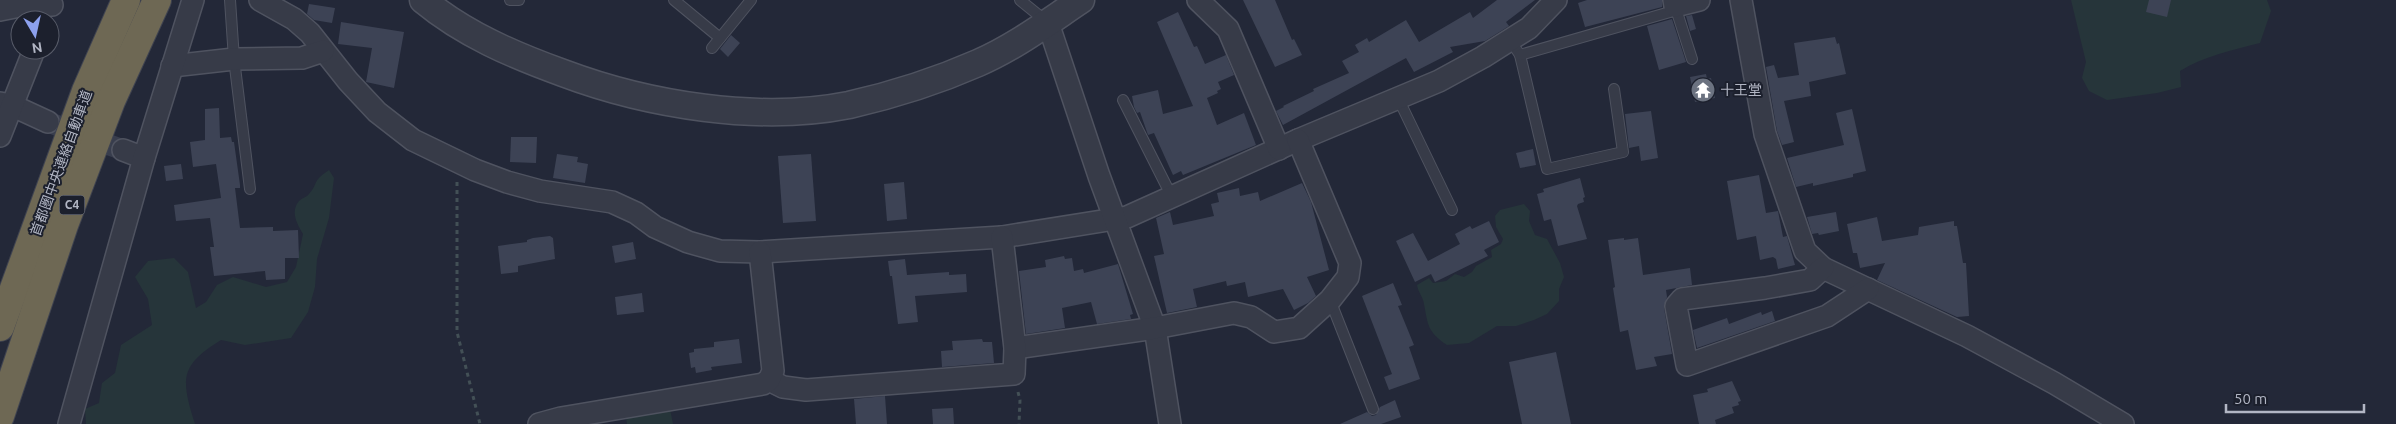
<svg xmlns="http://www.w3.org/2000/svg" width="2396" height="424" font-family="Ubuntu,'Noto Sans JP',sans-serif">
<style>
.green{fill:#26353a}
.building{fill:#3d4355}
.lines{fill:none;stroke-linecap:round;stroke-linejoin:round}
.minor-tunnel{stroke:#383d4d;stroke-width:21;stroke-dasharray:21 11;stroke-linecap:butt}
.service-casing{stroke:#4f5360;stroke-width:12}
.minor-casing{stroke:#4f5360;stroke-width:24}
.tertiary-casing{stroke:#4f5360;stroke-width:29}
.motorway-casing{stroke:#3f4350;stroke-width:30}
.path{stroke:#435056;stroke-width:3;stroke-dasharray:4 4;stroke-linecap:butt}
.service{stroke:#373b48;stroke-width:10}
.minor{stroke:#373b48;stroke-width:21}
.tertiary{stroke:#373b48;stroke-width:26}
.motorway{stroke:#6e6854;stroke-width:28}
.labels{text-anchor:middle;stroke-width:4;stroke-linejoin:round;paint-order:stroke}
.shield{fill:#1c202d;stroke:#858997;stroke-width:1}
.shield-label{font-size:12px;font-weight:bold;fill:#b2b6c4}
.poi-label{font-size:14px;fill:#b2b6c4;stroke:#1c202d;text-anchor:start}
.street-label{font-size:14px;fill:#b2b6c4;stroke:#1c202d}
</style>
<rect width="100%" height="100%" fill="#232838"/>
<g class="green">
<path d="M2071,0H2267L2271,11L2260,43C2233,50 2204,56 2180,71L2181,87L2157,93L2107,100L2089,91L2082,78L2086,62Z"/>
<path d="M329,170L334,178L329,218L317,259L315,287L308,312L291,338L245,345L221,340C179,366 181,379 195,424H86L85,409L99,403L102,383L115,373L121,345L152,325L148,299L135,277L148,261L174,258L188,272L196,308L206,302L217,285L233,277L266,287L287,282L296,267L303,234C297,224 290,212 299,201C302,198 307,197 309,194C319,183 311,182 329,170Z"/>
<path d="M1524,204L1530,211L1529,221L1535,235L1547,239L1560,263L1564,277L1559,289V301L1547,314L1534,320L1516,326H1497L1469,343L1447,345C1428,332 1428,326 1424,304C1423,297 1418,292 1417,285L1429,278L1433,283L1446,281L1455,274L1464,277L1472,272L1476,266L1492,257L1491,250L1501,244L1503,239L1496,227L1495,216L1500,210Z"/>
<polygon points="670,409 673,424 627,424 626,417"/>
</g>
<g class="building">
<polygon points="1243,0 1275,0 1292,40 1294,39 1302,55 1275,67"/>
<polygon points="1497,0 1535,0 1506,22 1509,26 1485,41 1450,47 1453,52 1414,72 1406,58 1283,125 1276,111 1284,107 1283,106 1314,91 1313,89 1349,73 1342,61 1359,52 1355,45 1367,38 1369,42 1406,20 1419,42 1470,12 1473,18"/>
<polygon points="1587,0 1662,0 1662,7 1585,27 1578,3"/>
<polygon points="2149,0 2171,0 2167,17 2146,12"/>
<polygon points="309,4 335,8 332,23 314,20 307,14"/>
<polygon points="1178,12 1194,47 1197,46 1205,64 1226,55 1234,75 1218,82 1221,89 1217,91 1218,93 1207,98 1217,125 1244,113 1256,145 1183,175 1181,171 1173,175 1154,133 1148,135 1140,112 1137,113 1134,107 1132,96 1158,90 1163,114 1193,106 1157,22"/>
<polygon points="1692,15 1696,29 1690,31 1686,16"/>
<polygon points="1672,19 1686,62 1659,70 1647,26"/>
<polygon points="341,22 404,32 394,88 366,82 372,48 338,44"/>
<polygon points="731,35 740,43 728,57 720,49"/>
<polygon points="1835,37 1837,44 1839,43 1846,74 1809,82 1811,96 1784,101 1794,142 1782,145 1777,131 1766,67 1774,65 1778,78 1799,75 1794,43"/>
<polygon points="1706,74 1707,79 1711,78 1715,98 1695,102 1690,77"/>
<polygon points="219,108 220,138 231,137 232,142 234,142 240,185 240,188 235,188 240,228 273,227 273,231 298,230 299,258 285,258 285,279 266,280 265,271 214,276 210,247 214,247 210,218 176,221 174,205 221,198 216,164 193,167 190,142 205,140 205,109"/>
<polygon points="1852,109 1866,171 1853,174 1853,177 1813,186 1813,183 1796,187 1787,158 1844,145 1836,113"/>
<polygon points="1651,111 1658,158 1641,161 1639,146 1629,148 1625,114"/>
<polygon points="511,137 537,137 536,163 510,162"/>
<polygon points="1533,149 1536,165 1520,168 1516,153"/>
<polygon points="557,154 578,157 577,162 588,164 585,183 553,178"/>
<polygon points="811,154 816,221 783,223 778,156"/>
<polygon points="181,164 183,179 166,181 164,166"/>
<polygon points="1759,175 1766,213 1778,211 1783,237 1787,236 1795,265 1778,269 1776,259 1773,257 1760,260 1756,236 1737,240 1727,181"/>
<polygon points="1580,178 1585,197 1583,198 1584,202 1578,204 1577,206 1587,239 1558,246 1551,219 1544,221 1537,194 1544,192 1543,189"/>
<polygon points="904,182 907,219 887,221 884,184"/>
<polygon points="1302,183 1311,202 1329,270 1307,277 1316,296 1308,303 1294,310 1283,289 1248,297 1245,282 1227,286 1226,281 1193,289 1197,307 1167,313 1154,256 1164,254 1156,218 1170,212 1173,225 1214,216 1211,204 1219,202 1217,193 1239,188 1240,196 1258,192 1260,201"/>
<polygon points="1836,212 1839,231 1819,235 1818,233 1812,234 1807,217"/>
<polygon points="1877,217 1882,241 1918,235 1919,227 1954,221 1954,226 1957,226 1963,263 1966,263 1969,316 1957,317 1877,280 1885,263 1860,268 1857,253 1853,253 1847,224"/>
<polygon points="1489,221 1499,242 1484,250 1488,256 1435,282 1431,274 1415,282 1396,241 1413,233 1428,261 1460,244 1455,234 1470,226 1472,229"/>
<polygon points="550,236 553,238 555,259 518,266 518,272 501,274 498,246 527,242 527,240 533,238"/>
<polygon points="1624,238 1624,240 1638,238 1643,275 1690,268 1692,285 1666,290 1667,297 1664,308 1672,354 1654,357 1657,366 1636,370 1628,330 1620,332 1613,288 1615,287 1608,240"/>
<polygon points="633,242 636,259 615,263 612,246"/>
<polygon points="1064,256 1065,259 1072,258 1074,271 1083,269 1084,273 1118,264 1133,314 1130,315 1131,319 1097,324 1091,302 1062,308 1065,328 1026,334 1019,271 1046,267 1045,260"/>
<polygon points="905,259 907,275 949,272 949,275 966,274 967,292 915,296 918,322 898,324 892,276 890,276 888,261"/>
<polygon points="1393,283 1402,305 1398,306 1414,345 1409,347 1420,379 1389,390 1384,377 1392,374 1362,296"/>
<polygon points="642,293 644,312 617,315 615,297"/>
<polygon points="1772,311 1775,321 1697,348 1693,330 1727,318 1729,324 1761,312 1762,315"/>
<polygon points="739,339 742,363 711,367 712,370 696,373 695,367 691,368 689,353 694,352 694,349 714,347 714,342"/>
<polygon points="982,339 983,342 992,342 994,363 942,367 941,351 953,350 952,341"/>
<polygon points="1556,352 1571,424 1522,424 1509,362"/>
<polygon points="1732,381 1741,401 1738,402 1739,405 1732,407 1734,413 1715,420 1716,424 1699,424 1693,395 1708,392 1707,389"/>
<polygon points="885,396 887,424 856,424 854,399"/>
<polygon points="1395,400 1401,417 1381,424 1340,424 1367,412 1372,416 1376,415 1380,407"/>
<polygon points="953,408 954,424 933,424 932,409"/>
</g>
<g class="lines">
<polyline class="minor-tunnel" points="48,122 123,150"/>
<defs>
<g id="service">
<polyline points="230,0 234,59 250,189"/>
<polyline points="510,0 519,0"/>
<polyline points="674,0 720,38"/>
<polyline points="1020,0 1047,22"/>
<polyline points="1675,6 1692,59"/>
<polyline points="1510,40 1520,55 1547,169 1623,152 1614,89"/>
<polyline points="712,48 751,0"/>
<polyline points="1520,55 1677,10"/>
<polyline points="1398,98 1452,210"/>
<polyline points="1123,100 1172,197"/>
<polyline points="1330,300 1373,409"/>
</g>
<g id="minor">
<polyline points="260,0 294,19 310,33 348,81 377,112 413,140 475,170 507,182 540,191 612,202 636,213 655,227 688,242 720,251 760,252 1002,237 1127,217 1298,140 1439,81 1483,57 1529,28 1556,0"/>
<polyline points="1198,0 1228,29 1279,149"/>
<polyline points="1674,0 1675,6 1699,0"/>
<polyline points="1741,0 1765,134 1805,251 1823,268 1967,336 2054,383 2123,424"/>
<polyline points="0,10 20,6 52,5"/>
<polyline points="1048,23 1099,176 1155,328 1170,424"/>
<polyline points="172,66 234,59 302,58 323,51"/>
<polyline points="0,103 11,105 48,122"/>
<polyline points="0,136 34,50"/>
<polyline points="123,150 144,158"/>
<polyline points="1823,268 1810,280 1765,288 1682,299 1676,306 1687,365 1827,316 1868,289"/>
<polyline points="1015,348 1155,328 1234,313 1251,317 1274,332 1299,328 1330,300 1348,277 1350,263 1298,140"/>
<polyline points="769,380 783,387 806,390 1014,374 1015,348 1002,237"/>
<polyline points="69,424 144,158 193,0"/>
<polyline points="539,424 561,418 763,384 769,380 773,371 760,252"/>
</g>
<path id="tertiary" d="M423,0C464,34 513,55 563,73C648,105 759,123 849,105C893,95 937,81 978,63C1015,47 1048,22 1081,0"/>
<g id="motorway">
<polyline points="0,327 86,91 126,0"/>
<polyline points="0,416 64,225 111,101 157,0"/>
</g>
</defs>
<use href="#service" class="service-casing"/>
<use href="#minor" class="minor-casing"/>
<use href="#tertiary" class="tertiary-casing"/>
<use href="#motorway" class="motorway-casing"/>
<g class="path">
<polyline points="457,182 457,332 480,424"/>
<polyline points="1018,392 1020,400 1019,424"/>
</g>
<use href="#service" class="service"/>
<use href="#minor" class="minor"/>
<use href="#tertiary" class="tertiary"/>
<use href="#motorway" class="motorway"/>
</g>
<defs>
<symbol id="temple-disc" viewBox="-11 -11 22 22"><circle r="9.5" fill="#6b7280" stroke="#1c202d"/><path d="M0-6L5-2H3V0L6.5 2.5H4V6H1.5V3h-3V6H-4V2.5H-6.5L-3 0V-2H-5Z" fill="#fff"/></symbol>
</defs>
<g fill-rule="evenodd">
<use href="#temple-disc" x="1689" y="76" width="28" height="28"/>
</g>
<g class="labels">
<rect class="shield" x="59.5" y="195.5" width="25" height="19" rx="4"/>
<g class="shield-label">
<text x="72" y="209">C4</text>
</g>
<g class="poi-label">
<text x="1720" y="95">十王堂</text>
</g>
<g class="street-label">
<text transform="translate(61 163) rotate(-70)" y="5">首都圏中央連絡自動車道</text>
</g>
</g>
<g transform="translate(35 35) rotate(171)"><circle r="24" fill="#1c202d" stroke="#585c69"/>
<path d="M0-4L9 19L0 12L-9 19Z" fill="#8da1ee"/>
<text y="-8" font-size="14" font-weight="bold" text-anchor="middle" fill="#b2b6c4">N</text>
</g>
<path d="M2226 404v8h138v-8" fill="none" stroke="#b2b6c4" stroke-width="2.5"/>
<text x="2234" y="404" font-size="15" fill="#b2b6c4" stroke="#1c202d" stroke-width="4" paint-order="stroke">50 m</text>
</svg>
